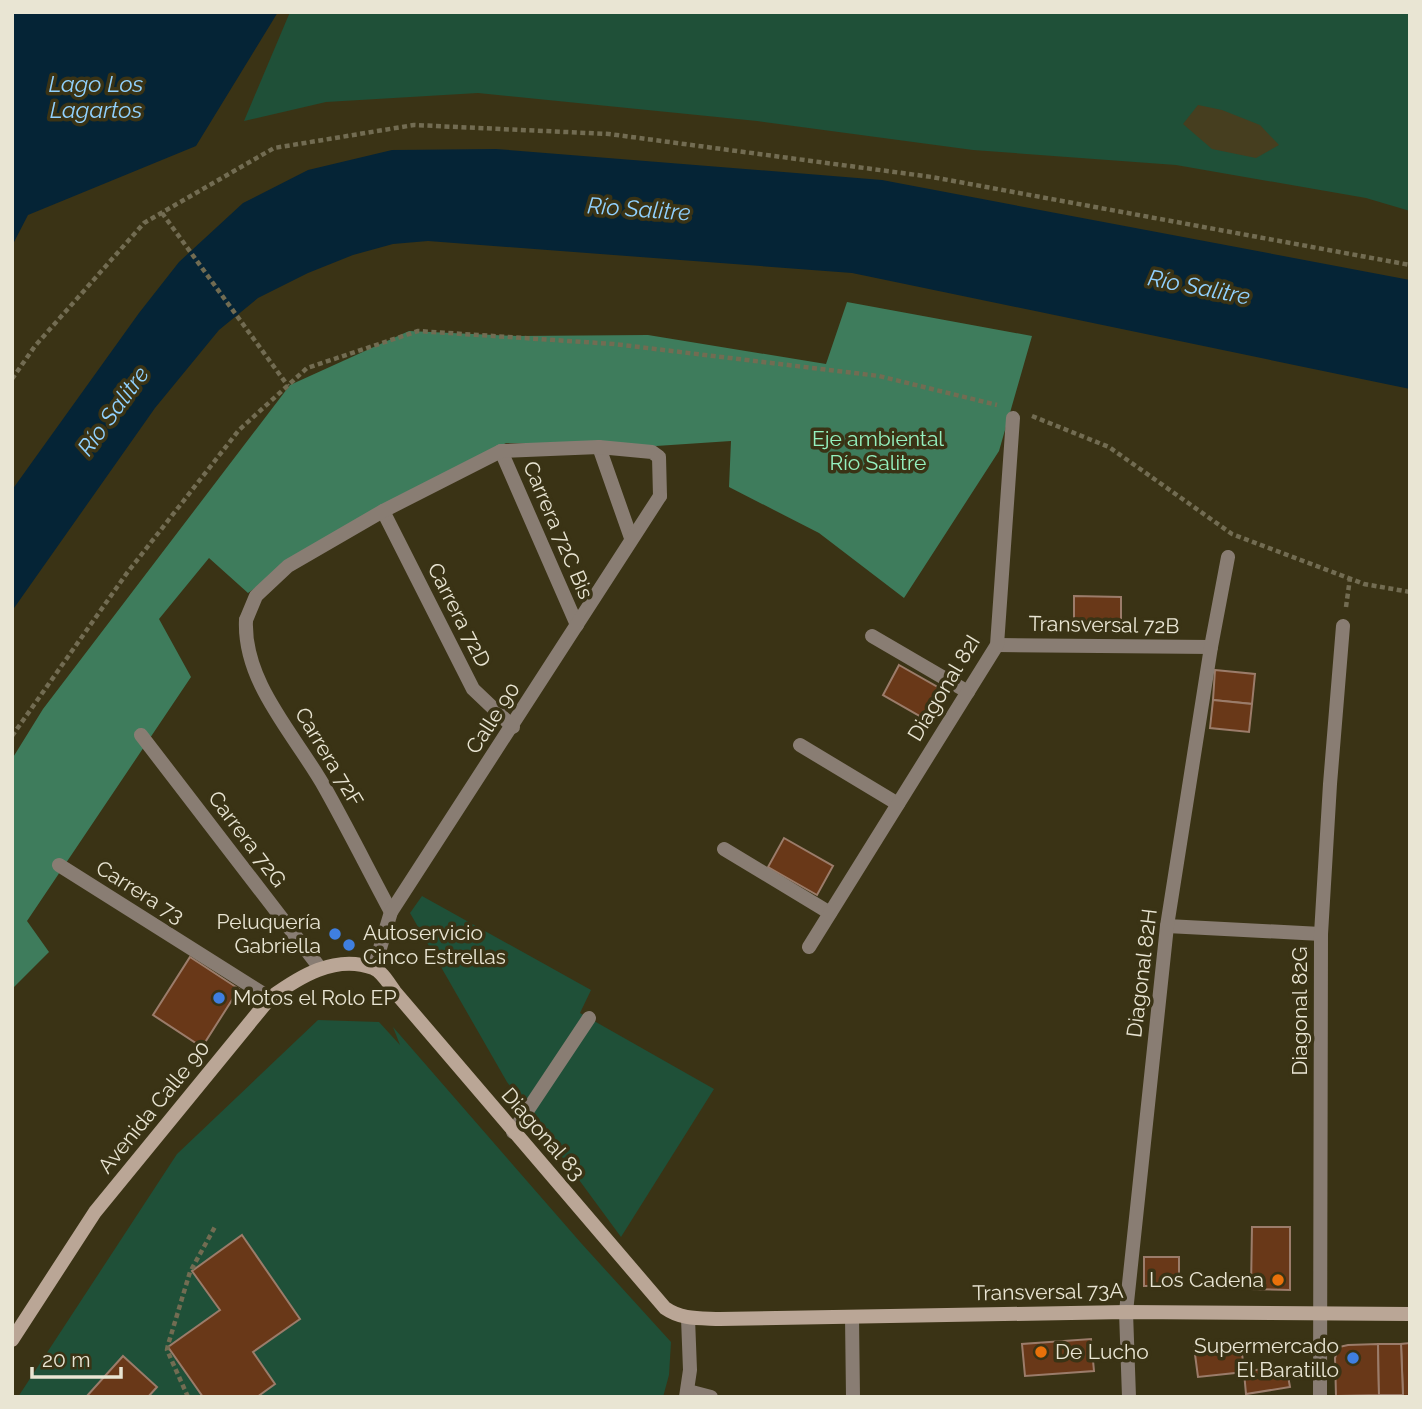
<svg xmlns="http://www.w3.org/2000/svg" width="1422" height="1409" font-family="Raleway,sans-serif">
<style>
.green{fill:#1f5038}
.forest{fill:#3e7c5c}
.sand{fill:#463e1f}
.water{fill:#052436}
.building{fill:#693818;stroke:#9b7c6a;stroke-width:2}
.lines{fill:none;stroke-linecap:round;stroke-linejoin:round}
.path{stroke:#726c52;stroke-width:4.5;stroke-dasharray:5 3.5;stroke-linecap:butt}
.lane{stroke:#897d73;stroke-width:14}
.street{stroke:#897d73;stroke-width:14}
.secondary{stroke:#baa696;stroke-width:14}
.shop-dot{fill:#3f7fe0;stroke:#3a3315;stroke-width:2.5}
.food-dot{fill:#e8710a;stroke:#3a3315;stroke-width:2.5}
.labels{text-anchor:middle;stroke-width:7;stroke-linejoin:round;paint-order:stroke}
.park-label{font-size:21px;fill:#95f1bf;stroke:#3a3315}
.street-label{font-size:21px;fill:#e9e5d3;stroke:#3a3315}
.poi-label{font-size:21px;fill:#e9e5d3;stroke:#3a3315;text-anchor:end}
.water-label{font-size:23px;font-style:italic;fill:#91d1fe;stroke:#3a3315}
</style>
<rect width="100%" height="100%" fill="#3a3315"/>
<g class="green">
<polygon points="290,12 1410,12 1410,211 1366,198 1176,165 973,150 757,121 478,93 326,102 244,121"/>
<polygon points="422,896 591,990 580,1013 714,1089 621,1237 507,1082 410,913"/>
<polygon points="318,1020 379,1022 400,1045 393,1027 581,1243 671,1342 669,1375 663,1397 18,1397 177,1154"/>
</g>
<polygon class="forest" points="847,302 1032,336 999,451 904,598 819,533 729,487 731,441 641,447 506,443 338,530 248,593 209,558 159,619 191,677 27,921 49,952 12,989 12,759 43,709 290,385 409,331 517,336 648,335 826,364"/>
<polygon class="sand" points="1198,105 1222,110 1260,125 1279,145 1256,158 1212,149 1183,124"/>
<g class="water">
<polygon points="12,12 278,12 196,146 28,215 12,246"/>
<polygon points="496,149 882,180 1410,280 1410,389 852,273 428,241 393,244 353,255 308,273 258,298 219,330 155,408 12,611 12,490 139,313 179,262 243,203 308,170 392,150"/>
</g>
<g class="building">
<polygon points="1074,596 1121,597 1121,625 1074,625"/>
<polygon points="899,665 948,693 932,723 883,695"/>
<polygon points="1215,670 1255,674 1252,704 1213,700"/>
<polygon points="1213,700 1252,704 1249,732 1210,728"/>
<polygon points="784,838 833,866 817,895 768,867"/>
<polygon points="190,957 239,989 202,1047 153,1015"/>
<polygon points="1252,1227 1290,1227 1290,1290 1251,1289"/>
<polygon points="242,1235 300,1319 253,1352 275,1384 257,1397 203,1397 168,1347 220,1310 192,1271"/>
<rect x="1144" y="1257" width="35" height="29"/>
<polygon points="1091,1339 1094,1371 1025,1376 1022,1344"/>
<polygon points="1241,1343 1244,1372 1198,1377 1194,1347"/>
<polygon points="1410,1343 1410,1397 1403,1397 1401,1344"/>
<polygon points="1378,1344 1379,1395 1336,1396 1335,1358 1339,1347 1348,1345"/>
<polygon points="1378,1344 1401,1344 1403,1395 1379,1395"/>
<polygon points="123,1356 157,1387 148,1397 86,1397"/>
<polygon points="1286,1365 1290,1387 1246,1394 1244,1372"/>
</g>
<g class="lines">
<g class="path">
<polyline points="162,213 288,386"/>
<polyline points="12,379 35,346 144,223 274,148 414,125 609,134 932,177 1410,265"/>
<polyline points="1032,416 1109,447 1232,534 1364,584 1410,592"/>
<polyline points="1346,607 1350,578"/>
<polyline points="12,736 127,573 239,430 307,368 418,331 614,344 879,376 997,405"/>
<polyline points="188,1397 167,1350 168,1345 190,1272 216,1225"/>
</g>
<g class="lane">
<polyline points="599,447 631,538"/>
<polyline points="501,451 577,625"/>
<polyline points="383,511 473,689 513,727"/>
<polyline points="246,620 256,596 288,566 383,511 501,451 599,447 652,452 659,457 660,496"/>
<polyline points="513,1132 589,1018"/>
<polyline points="852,1317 853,1397"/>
<polyline points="688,1391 711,1397"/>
</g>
<g class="street">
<path d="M246,620C243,683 296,736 325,788C348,829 369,871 391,912"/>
<polyline points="872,636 968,692"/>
<polyline points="997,645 1211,647"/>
<polyline points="141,735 320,968"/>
<polyline points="800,745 898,804"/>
<polyline points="724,849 830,913"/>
<polyline points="59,865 270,998"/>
<polyline points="1167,926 1321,934"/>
<polyline points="809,947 997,645 1013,418"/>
<polyline points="374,968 391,912 660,496"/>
<polyline points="686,1397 690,1370 688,1318"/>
<polyline points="1129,1397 1126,1312 1167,926 1211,647 1228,557"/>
<polyline points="1320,1397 1321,934 1330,784 1343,626"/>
</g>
<path class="secondary" d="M12,1340L95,1212L270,998C299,977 335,954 373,968C382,971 389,984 395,992L665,1308C682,1320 700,1318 720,1319L1126,1312L1410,1314"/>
</g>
<g class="shop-dot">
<circle cx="335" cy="934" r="7"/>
<circle cx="349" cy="945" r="7"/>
<circle cx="219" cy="998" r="7"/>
<circle cx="1353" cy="1358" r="7"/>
</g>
<g class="food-dot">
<circle cx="1278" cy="1280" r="7"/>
<circle cx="1041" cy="1352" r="7"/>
</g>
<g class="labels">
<g class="park-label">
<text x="878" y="446">Eje ambiental<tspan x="878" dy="24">Río Salitre</tspan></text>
</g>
<g class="street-label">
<text transform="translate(558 530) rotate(67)" y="7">Carrera 72C Bis</text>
<text transform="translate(459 615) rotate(63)" y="7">Carrera 72D</text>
<text transform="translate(1104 625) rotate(1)" y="7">Transversal 72B</text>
<text transform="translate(944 688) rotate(-59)" y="7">Diagonal 82I</text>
<text transform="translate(493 718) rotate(-57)" y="7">Calle 90</text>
<text transform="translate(329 757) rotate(59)" y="7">Carrera 72F</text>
<text transform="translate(247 839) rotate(53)" y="7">Carrera 72G</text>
<text transform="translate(140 892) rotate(32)" y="7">Carrera 73</text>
<text transform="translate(1142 973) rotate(-83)" y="7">Diagonal 82H</text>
<text transform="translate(1300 1011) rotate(-90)" y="7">Diagonal 82G</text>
<text transform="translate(154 1107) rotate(-51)" y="7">Avenida Calle 90</text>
<text transform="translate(543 1134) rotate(49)" y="7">Diagonal 83</text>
<text transform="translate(1048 1292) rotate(-1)" y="7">Transversal 73A</text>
</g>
<g class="poi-label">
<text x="321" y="929">Peluquería<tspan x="321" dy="24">Gabriella</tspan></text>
<text x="363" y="940" text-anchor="start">Autoservicio<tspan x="363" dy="24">Cinco Estrellas</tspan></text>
<text x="233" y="1005" text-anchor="start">Motos el Rolo EP</text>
<text x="1264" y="1287">Los Cadena</text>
<text x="1339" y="1353">Supermercado<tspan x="1339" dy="24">El Baratillo</tspan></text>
<text x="1055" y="1359" text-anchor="start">De Lucho</text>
</g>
<g class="water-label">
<text x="96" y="92">Lago Los<tspan x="96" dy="26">Lagartos</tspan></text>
<text transform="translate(639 209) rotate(4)" y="8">Río Salitre</text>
<text transform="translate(1199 287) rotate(11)" y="8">Río Salitre</text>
<text transform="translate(113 411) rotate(-54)" y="8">Río Salitre</text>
</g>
</g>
<rect width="1422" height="1409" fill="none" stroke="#e9e5d3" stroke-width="28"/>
<path d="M32 1367v10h89v-10" fill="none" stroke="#e9e5d3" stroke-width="3.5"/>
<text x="42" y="1367" font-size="21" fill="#e9e5d3" stroke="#3a3315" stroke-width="5" paint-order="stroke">20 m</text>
</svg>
